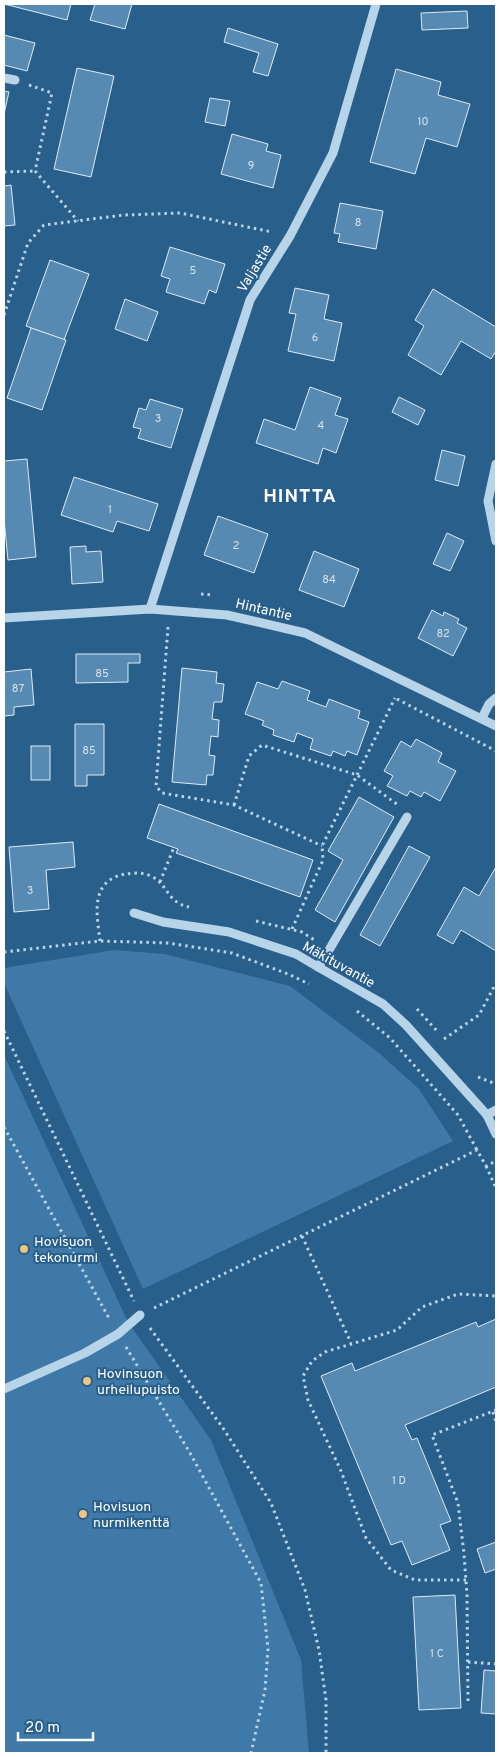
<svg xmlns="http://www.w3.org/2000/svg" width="500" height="1757" font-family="Overpass,sans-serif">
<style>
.green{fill:#3e79a7}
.building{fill:#568ab3;stroke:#dbebf7}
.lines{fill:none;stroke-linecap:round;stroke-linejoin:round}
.path{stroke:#b7d4e9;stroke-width:3;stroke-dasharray:2.5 4;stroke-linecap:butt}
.minor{stroke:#b7d4e9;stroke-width:9}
.poi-dot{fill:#f0c37e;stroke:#295f8b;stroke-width:2}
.labels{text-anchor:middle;stroke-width:4;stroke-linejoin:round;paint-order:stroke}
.number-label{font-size:11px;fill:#d5e2ec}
.street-label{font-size:14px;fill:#fff;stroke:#295f8b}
.poi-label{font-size:14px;fill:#fff;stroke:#295f8b;text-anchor:start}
.district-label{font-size:19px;font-weight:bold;letter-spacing:1px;fill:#fff;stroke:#295f8b}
</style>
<rect width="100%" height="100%" fill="#295f8b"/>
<g class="green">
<polygon points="114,950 164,954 290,986 379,1053 419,1089 453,1141 143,1289 4,983 4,968"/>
<polygon points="4,1055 128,1322 211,1440 301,1660 309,1753 4,1753"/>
</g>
<g class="building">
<polygon points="4,4 71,4 67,20"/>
<polygon points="95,4 132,4 125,29 90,20"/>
<polygon points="467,11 468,28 422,30 421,13"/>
<polygon points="228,28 278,44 268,76 253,72 259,53 224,42"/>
<polygon points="4,35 35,43 27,71 4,65"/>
<polygon points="77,68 114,76 91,177 54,169"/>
<polygon points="396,69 441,82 438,95 470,104 457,147 426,138 415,174 370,162"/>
<polygon points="4,91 9,92 4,114"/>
<polygon points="210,98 230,101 225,126 205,122"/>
<polygon points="232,134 268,144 266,151 281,155 273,188 221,174"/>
<polygon points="11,185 15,225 4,226 4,186"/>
<polygon points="340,203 383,211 376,249 338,242 340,234 334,233"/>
<polygon points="170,247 225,264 216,293 209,290 204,304 166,292 170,279 161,276"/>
<polygon points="50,260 89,274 64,340 26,326"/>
<polygon points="295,288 329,295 324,319 342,323 334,361 288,351 296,314 289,313"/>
<polygon points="433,289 496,327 496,351 491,359 461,341 441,375 408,355 424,326 415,320"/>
<polygon points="125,299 158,312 147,341 115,329"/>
<polygon points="31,328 66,340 42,410 7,398"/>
<polygon points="310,387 341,398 335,415 348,419 336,453 323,448 318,464 256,443 264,419 295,430"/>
<polygon points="399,397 425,410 418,425 392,412"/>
<polygon points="150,399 183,409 171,448 138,438 141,429 133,427 139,408 146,410"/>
<polygon points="442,450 465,456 458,486 435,480"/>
<polygon points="27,459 36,557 8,560 4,519 4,461"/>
<polygon points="74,477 158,504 149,531 117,521 113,532 61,515"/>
<polygon points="218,516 268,534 254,573 204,555"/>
<polygon points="447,533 464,541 450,571 433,564"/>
<polygon points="86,546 86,552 101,551 103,582 72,584 70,547"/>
<polygon points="314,551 359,569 344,607 299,590"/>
<polygon points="432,610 443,616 444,612 459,619 457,623 467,628 453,656 418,638"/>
<polygon points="76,654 140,654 140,663 128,663 128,682 76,683"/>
<polygon points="182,668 217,672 216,683 224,684 222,702 214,702 212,719 219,720 218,737 211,736 209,755 215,756 213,775 207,775 206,785 172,782"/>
<polygon points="31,669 34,705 14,707 14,715 4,716 4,672"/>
<polygon points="282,681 310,691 307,700 326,707 329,699 360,711 358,718 369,722 357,755 347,751 345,756 333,751 331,756 310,749 313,739 297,733 294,742 273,735 274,730 262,725 264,721 245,714 257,682 278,689"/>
<polygon points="75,724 104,724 104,775 87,775 87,786 75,786"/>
<polygon points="416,739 442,753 438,762 456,771 440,801 424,792 421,797 410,791 407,796 387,786 393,776 384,771 401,741 411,747"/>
<rect x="31" y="746" width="19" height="34"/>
<polygon points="359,797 394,817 335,922 315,910 343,860 328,851"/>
<polygon points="159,804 313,860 300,897 176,853 178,849 147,838"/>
<polygon points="73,842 75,867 46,870 49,909 14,912 9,847"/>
<polygon points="409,846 430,857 380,946 360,935"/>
<polygon points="496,867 496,951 461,930 453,944 437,935 464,887 479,896"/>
<polygon points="496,1319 496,1387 405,1425 412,1440 417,1438 451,1521 440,1525 450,1550 412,1565 402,1541 391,1545 321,1376 352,1363 355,1371 476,1322 478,1327"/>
<polygon points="496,1542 496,1569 485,1573 477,1549"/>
<polygon points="455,1595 461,1708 419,1710 413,1597"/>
<polygon points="484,1670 496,1671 496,1714 481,1713"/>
</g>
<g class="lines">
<g class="path">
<polyline points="29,85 52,93 35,171"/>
<polyline points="35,171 78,221"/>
<polyline points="4,172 35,171"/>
<polyline points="4,315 28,243 44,225 124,215 180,213 272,232"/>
<polyline points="201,594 214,595"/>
<polyline points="168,627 156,786 162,793 234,805 322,846"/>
<polyline points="397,699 496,751"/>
<polyline points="234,805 249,756 262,745 357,775 398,805"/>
<polyline points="160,882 174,847"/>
<polyline points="256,921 302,932 316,941"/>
<polyline points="292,929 323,860 322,846 395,698"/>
<path d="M100,941C97,915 89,881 125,874C133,873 143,872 151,876C169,885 166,902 189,907"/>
<polyline points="4,952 100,941 168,943 232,953 288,974 309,984"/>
<polyline points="417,1009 438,1032"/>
<polyline points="357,1011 390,1038 458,1115 477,1150"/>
<polyline points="4,1031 134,1301"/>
<polyline points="444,1039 479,1015 496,983"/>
<polyline points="478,1077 496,1084"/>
<polyline points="4,1127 110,1320"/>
<polyline points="486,1166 496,1188"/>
<polyline points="302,1236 351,1343"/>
<polyline points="154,1308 477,1150 486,1166 496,1161"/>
<polyline points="150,1328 223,1428 271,1503 305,1590 319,1650 326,1700 326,1753"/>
<polyline points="126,1347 190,1453 261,1583 268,1649 265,1690 251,1753"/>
<polyline points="493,1412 496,1422"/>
<polyline points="466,1580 415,1580 391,1570 366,1538 341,1471 308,1400 303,1376 312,1361 325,1352 397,1330 422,1307 458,1294 496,1296"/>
<polyline points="468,1662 496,1664"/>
<polyline points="468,1701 467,1595 464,1554 458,1503 432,1435 496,1410"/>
</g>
<g class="minor">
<polyline points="4,78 15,80"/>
<polyline points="496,464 488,501 496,541"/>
<polyline points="150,609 250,300 290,236 333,153 376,4"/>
<polyline points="4,618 150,609 227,615 305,633 496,726"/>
<polyline points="482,718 489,704 496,698"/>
<polyline points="134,913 163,922 229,932 296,954 318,967 383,1004 406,1025 487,1115"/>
<polyline points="318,967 329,950 407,817"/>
<polyline points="496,1110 487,1115 496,1134"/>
<polyline points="4,1389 85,1353 118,1334 140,1315"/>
</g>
</g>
<g class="poi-dot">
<circle cx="24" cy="1249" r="5"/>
<circle cx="87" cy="1381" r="5"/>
<circle cx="83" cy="1514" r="5"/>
</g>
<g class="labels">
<g class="number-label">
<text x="423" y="125">10</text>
<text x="251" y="169">9</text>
<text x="358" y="226">8</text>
<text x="193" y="274">5</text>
<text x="315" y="341">6</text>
<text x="158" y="422">3</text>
<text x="321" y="429">4</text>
<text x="110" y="513">1</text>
<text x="236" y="549">2</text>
<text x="329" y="583">84</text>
<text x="443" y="637">82</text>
<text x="102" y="677">85</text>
<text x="18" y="692">87</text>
<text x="89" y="754">85</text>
<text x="30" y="894">3</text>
<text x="399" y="1484">1 D</text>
<text x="437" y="1657">1 C</text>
</g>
<g class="street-label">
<text transform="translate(254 268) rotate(-59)" y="5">Valjastie</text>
<text transform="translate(264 609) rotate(13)" y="5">Hintantie</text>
<text transform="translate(339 964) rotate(29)" y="5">Mäkituvantie</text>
</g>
<g class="poi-label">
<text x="34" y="1246">Hovisuon<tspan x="34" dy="16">tekonurmi</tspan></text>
<text x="97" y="1378">Hovinsuon<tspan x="97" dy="16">urheilupuisto</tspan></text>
<text x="93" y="1511">Hovisuon<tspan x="93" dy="16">nurmikenttä</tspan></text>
</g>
<g class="district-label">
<text x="300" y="502">HINTTA</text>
</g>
</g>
<rect width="500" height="1757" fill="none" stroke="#ffffff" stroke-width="10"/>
<path d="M18 1732v8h75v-8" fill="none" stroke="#ffffff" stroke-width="2.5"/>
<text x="25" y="1732" font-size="15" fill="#ffffff" stroke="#295f8b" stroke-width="4" paint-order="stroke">20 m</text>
</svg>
